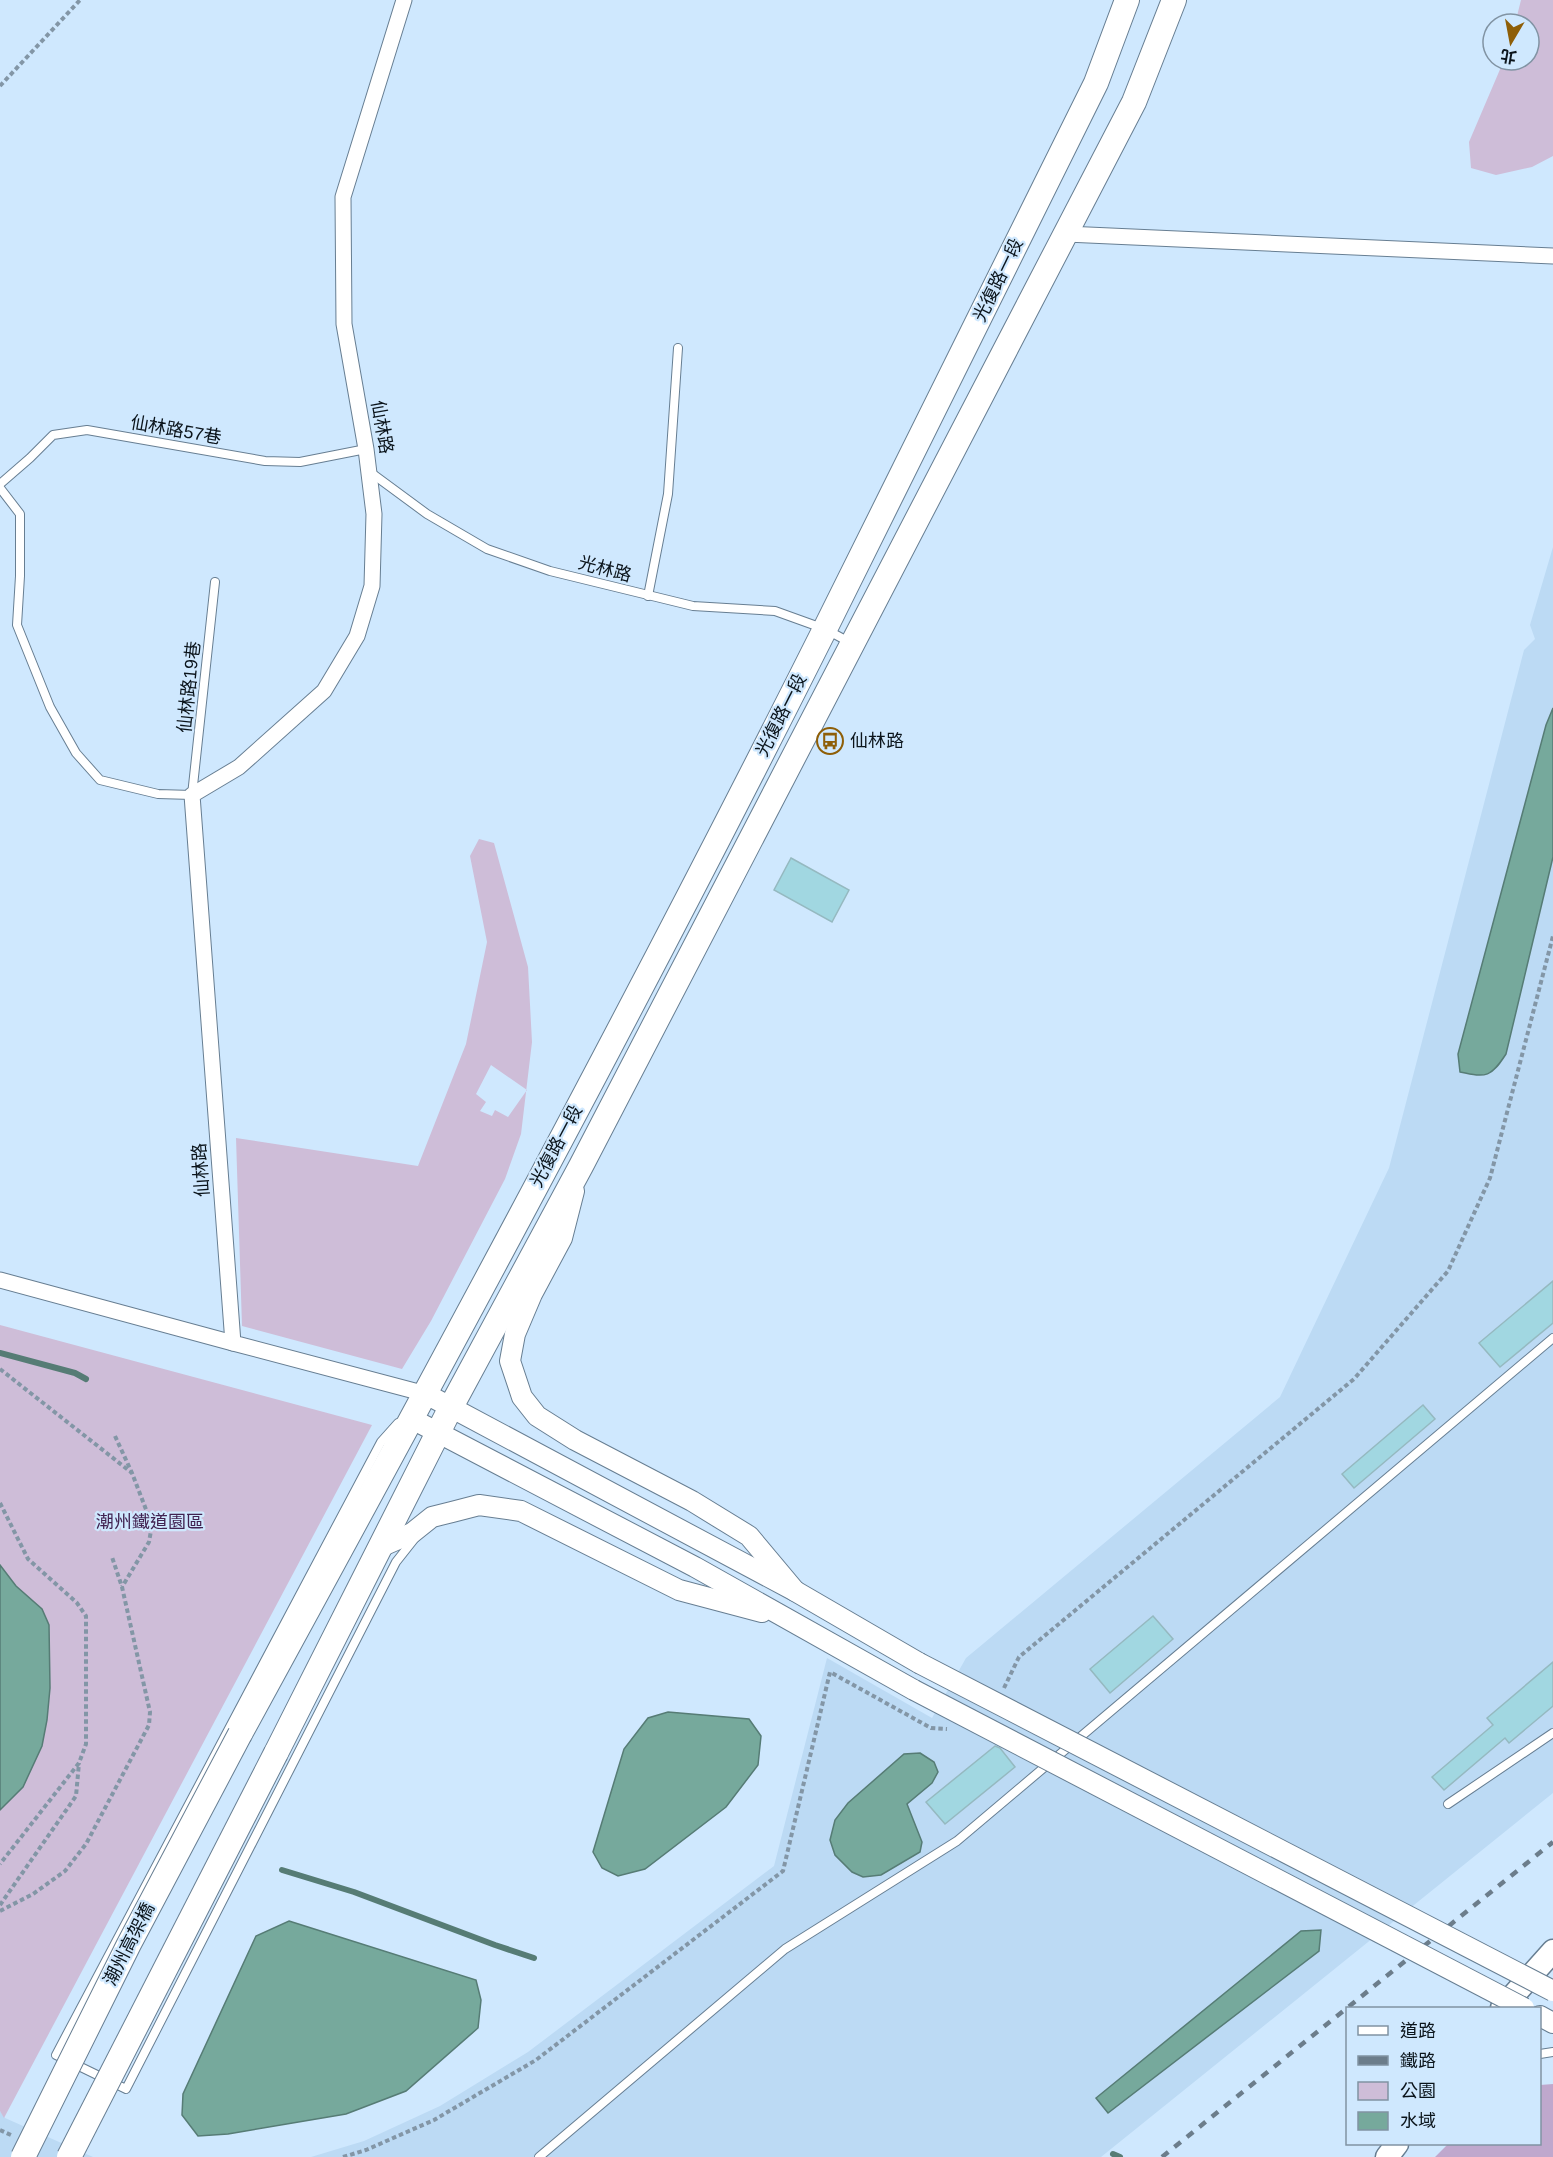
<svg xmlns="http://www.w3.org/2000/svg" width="1553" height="2157" font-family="Arial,'Noto Sans TC',sans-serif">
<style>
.built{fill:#bcdaf4}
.green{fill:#cebdd8;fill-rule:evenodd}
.forest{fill:#bfa8cd}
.water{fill:#76a99c;stroke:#567c75;stroke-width:1.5}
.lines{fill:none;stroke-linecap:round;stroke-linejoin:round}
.stream{stroke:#567c75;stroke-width:6}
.building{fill:#a1d7e1;stroke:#95b9c0;stroke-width:1.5}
.service-casing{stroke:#677e92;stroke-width:10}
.minor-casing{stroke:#677e92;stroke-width:17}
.tertiary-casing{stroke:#677e92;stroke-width:22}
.secondary-casing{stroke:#677e92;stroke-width:25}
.primary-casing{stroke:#677e92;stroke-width:26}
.path{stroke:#8396a6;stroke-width:4;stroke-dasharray:4.5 3;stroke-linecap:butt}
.service{stroke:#fff;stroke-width:8}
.minor{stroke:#fff;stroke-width:15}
.tertiary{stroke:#fff;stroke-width:20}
.secondary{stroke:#fff;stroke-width:22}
.primary{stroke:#fff;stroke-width:24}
.rail{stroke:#6c7d8b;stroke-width:4.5;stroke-dasharray:8 8;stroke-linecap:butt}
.tertiary-bridge-casing{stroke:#677e92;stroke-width:22;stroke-linecap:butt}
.primary-bridge-casing{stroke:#677e92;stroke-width:26;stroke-linecap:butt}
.tertiary-bridge{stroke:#fff;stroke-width:20}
.primary-bridge{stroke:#fff;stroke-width:24}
.labels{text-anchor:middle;stroke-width:4.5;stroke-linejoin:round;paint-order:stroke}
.street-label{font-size:18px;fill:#0b141b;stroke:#cfe8fe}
.poi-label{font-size:18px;fill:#0b141b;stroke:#cfe8fe;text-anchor:start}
.park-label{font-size:18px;fill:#412251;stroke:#cfe8fe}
</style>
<rect width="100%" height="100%" fill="#cfe8fe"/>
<g class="built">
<polygon points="1553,547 1553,1793 1101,2157 311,2157 364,2141 440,2106 528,2052 774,1866 827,1658 932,1718 966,1658 1280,1397 1389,1168 1524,650 1535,639 1530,625"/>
<polygon points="0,2111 5,2118 93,2157 0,2157"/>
</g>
<g class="green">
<polygon points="1521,0 1553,0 1553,156 1532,167 1496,175 1471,168 1469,142 1504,60 1529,60 1529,24 1515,24"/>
<path d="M479,839L494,843L528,967L532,1042L521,1134L505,1179L431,1321L402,1369L242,1326L236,1138L418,1166L466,1044L487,942L470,856ZM491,1065L527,1090L508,1117L495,1110L492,1116L480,1111L486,1102L476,1094Z"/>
<polygon points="0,1325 372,1425 4,2118 0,2111"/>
</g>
<polygon class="forest" points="1553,2084 1553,2157 1435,2157 1448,2144 1540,2144 1540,2085"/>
<g class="water">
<path d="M1553,708V857L1506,1054C1491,1077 1487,1078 1460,1072L1458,1054L1546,725Z"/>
<polygon points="0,1565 16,1586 42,1609 49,1625 50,1688 47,1720 42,1746 23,1787 0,1810"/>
<polygon points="668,1712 749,1719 761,1736 758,1765 726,1807 645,1869 618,1876 602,1868 593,1852 624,1749 648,1718"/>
<polygon points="920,1753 934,1762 938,1772 932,1783 907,1804 922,1842 920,1852 881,1875 863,1877 852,1872 835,1855 830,1840 835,1820 848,1803 904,1754"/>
<polygon points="289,1921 476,1980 481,2000 478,2028 406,2091 346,2114 228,2134 198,2136 182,2115 183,2094 256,1936"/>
<polygon points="1321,1930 1319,1951 1108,2113 1096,2098 1301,1931"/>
</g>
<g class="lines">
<g class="stream">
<polyline points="0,1353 75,1373 86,1379"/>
<polyline points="282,1870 354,1892 495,1945 534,1958"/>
<polyline points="1113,2154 1120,2157"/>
</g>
</g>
<g class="building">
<polygon points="791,858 849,890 832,922 774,890"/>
<polygon points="1553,1281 1553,1323 1500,1367 1479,1343"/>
<polygon points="1423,1405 1435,1419 1354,1488 1342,1474"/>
<polygon points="1153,1616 1173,1639 1110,1693 1090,1669"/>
<polygon points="1553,1662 1553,1706 1509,1743 1505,1738 1444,1790 1432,1777 1493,1725 1487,1718"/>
<polygon points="995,1746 1000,1748 1015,1767 945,1824 926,1802"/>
</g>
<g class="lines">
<defs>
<g id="service">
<polyline points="370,472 427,514 487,549 550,571 693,606 775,611 825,629 851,643"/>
<polyline points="0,484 30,458 53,435 87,430 265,461 300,462 366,449"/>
<polyline points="0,488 20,514 20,576 17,625 50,707 76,753 100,780 158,794 192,795 215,582"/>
<polyline points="648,596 668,494 678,348"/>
<polyline points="398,1423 381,1442 56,2055 126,2089 396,1562 415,1538"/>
<polyline points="1448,1804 1553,1733"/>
<polyline points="1540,2054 1553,2052"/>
<polyline points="539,2157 785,1949 957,1841 1553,1338"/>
</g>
<g id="minor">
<polyline points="404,0 343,197 344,324 366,449 374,514 372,586 357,636 324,691 239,767 192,795 233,1343 426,1394"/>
<polyline points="1066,234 1553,256"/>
<polyline points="0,1280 233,1343"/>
</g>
<g id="tertiary">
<polyline points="574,1191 562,1238 532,1294 515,1334 510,1361 522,1397 537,1416 575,1440 692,1501 749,1536 795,1591"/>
<polyline points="426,1394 795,1591 919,1663"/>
<polyline points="412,1419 695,1567 914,1690"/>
<polyline points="380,1547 412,1533 432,1517 452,1512 479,1505 521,1511 679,1590 762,1612"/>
<polyline points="1540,2016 1553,2023"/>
</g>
<g id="secondary">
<polyline points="1502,2008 1553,1951"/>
<polyline points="1387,2157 1397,2144"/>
</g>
<g id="primary">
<path d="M240,1734C440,1368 639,1000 826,627C917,446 1006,264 1096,83L1127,0"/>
<polyline points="276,1753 451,1407 581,1166 1134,102 1174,0"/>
</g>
</defs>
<use href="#service" class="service-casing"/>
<use href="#minor" class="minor-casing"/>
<use href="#tertiary" class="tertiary-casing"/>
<use href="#secondary" class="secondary-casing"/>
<use href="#primary" class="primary-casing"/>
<g class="path">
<polyline points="0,86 80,0"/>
<polyline points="0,1369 132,1473"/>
<polyline points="115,1436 132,1473 152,1525 149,1542 122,1587"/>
<polyline points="0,1503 28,1559 77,1603 86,1616 86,1744 79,1763 0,1864"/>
<polyline points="1004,1688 1019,1657 1354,1379 1448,1271 1490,1178 1553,936"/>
<polyline points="0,1905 76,1796 79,1763"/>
<polyline points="0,1911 33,1894 65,1871 86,1844 149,1725 150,1712 122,1587 112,1557"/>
<polyline points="0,2130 13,2136"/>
<polyline points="343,2157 366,2150 434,2120 536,2060 783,1871 830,1672 931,1728 947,1729"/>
</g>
<use href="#service" class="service"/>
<use href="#minor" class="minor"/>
<use href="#tertiary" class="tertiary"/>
<use href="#secondary" class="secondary"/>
<use href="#primary" class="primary"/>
<polyline class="rail" points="1162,2157 1553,1842"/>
<defs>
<g id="tertiary-bridge">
<polyline points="919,1663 1553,1991"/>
<polyline points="914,1690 1524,2008"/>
</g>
<g id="primary-bridge">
<polyline points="23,2157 129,1944 240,1734"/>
<polyline points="69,2157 276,1753"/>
</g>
</defs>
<use href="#tertiary-bridge" class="tertiary-bridge-casing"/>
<use href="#primary-bridge" class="primary-bridge-casing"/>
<use href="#tertiary-bridge" class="tertiary-bridge"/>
<use href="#primary-bridge" class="primary-bridge"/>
</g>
<defs>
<symbol id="bus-ring" viewBox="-11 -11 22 22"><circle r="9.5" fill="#cfe8fe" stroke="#8e5e07" stroke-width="1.5"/><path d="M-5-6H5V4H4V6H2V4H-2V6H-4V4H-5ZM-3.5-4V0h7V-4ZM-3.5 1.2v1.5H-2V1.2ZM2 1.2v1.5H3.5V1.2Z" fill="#8e5e07"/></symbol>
</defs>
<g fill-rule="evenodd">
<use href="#bus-ring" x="815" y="726" width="30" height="30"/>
</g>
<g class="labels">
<g class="street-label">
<text transform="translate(998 280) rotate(-64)" y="6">光復路一段</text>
<text transform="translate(382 427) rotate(80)" y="6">仙林路</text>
<text transform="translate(176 430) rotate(10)" y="6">仙林路57巷</text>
<text transform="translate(605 569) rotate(15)" y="6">光林路</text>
<text transform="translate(189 687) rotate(-84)" y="6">仙林路19巷</text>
<text transform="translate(781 715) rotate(-63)" y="6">光復路一段</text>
<text transform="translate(556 1146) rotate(-62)" y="6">光復路一段</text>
<text transform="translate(201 1170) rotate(-94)" y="6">仙林路</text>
<text transform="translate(129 1944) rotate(-63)" y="6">潮州高架橋</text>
</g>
<g class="poi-label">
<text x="850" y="747">仙林路</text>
</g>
<g class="park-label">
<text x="150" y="1528">潮州鐵道園區</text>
</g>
</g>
<rect x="1346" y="2007" width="195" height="138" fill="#cfe8fe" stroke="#8193a3" stroke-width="1.5"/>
<rect x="1358" y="2026" width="30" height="9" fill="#ffffff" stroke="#8193a3" stroke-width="1.5"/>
<text x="1400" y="2037" font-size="18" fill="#0b141b">道路</text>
<rect x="1358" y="2056" width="30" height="9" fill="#6c7d8b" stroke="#8193a3" stroke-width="1.5"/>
<text x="1400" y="2067" font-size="18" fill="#0b141b">鐵路</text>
<rect x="1358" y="2082" width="30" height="18" fill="#cebdd8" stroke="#8193a3" stroke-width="1.5"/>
<text x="1400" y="2097" font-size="18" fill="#0b141b">公園</text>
<rect x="1358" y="2112" width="30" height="18" fill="#76a99c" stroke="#8193a3" stroke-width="1.5"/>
<text x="1400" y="2127" font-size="18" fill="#0b141b">水域</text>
<g transform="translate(1511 42) rotate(190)"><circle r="28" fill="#cfe8fe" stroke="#8193a3" stroke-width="1.5"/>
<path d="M0-4.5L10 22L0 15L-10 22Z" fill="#8e5e07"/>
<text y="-9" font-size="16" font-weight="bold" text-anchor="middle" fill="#0b141b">北</text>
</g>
</svg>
